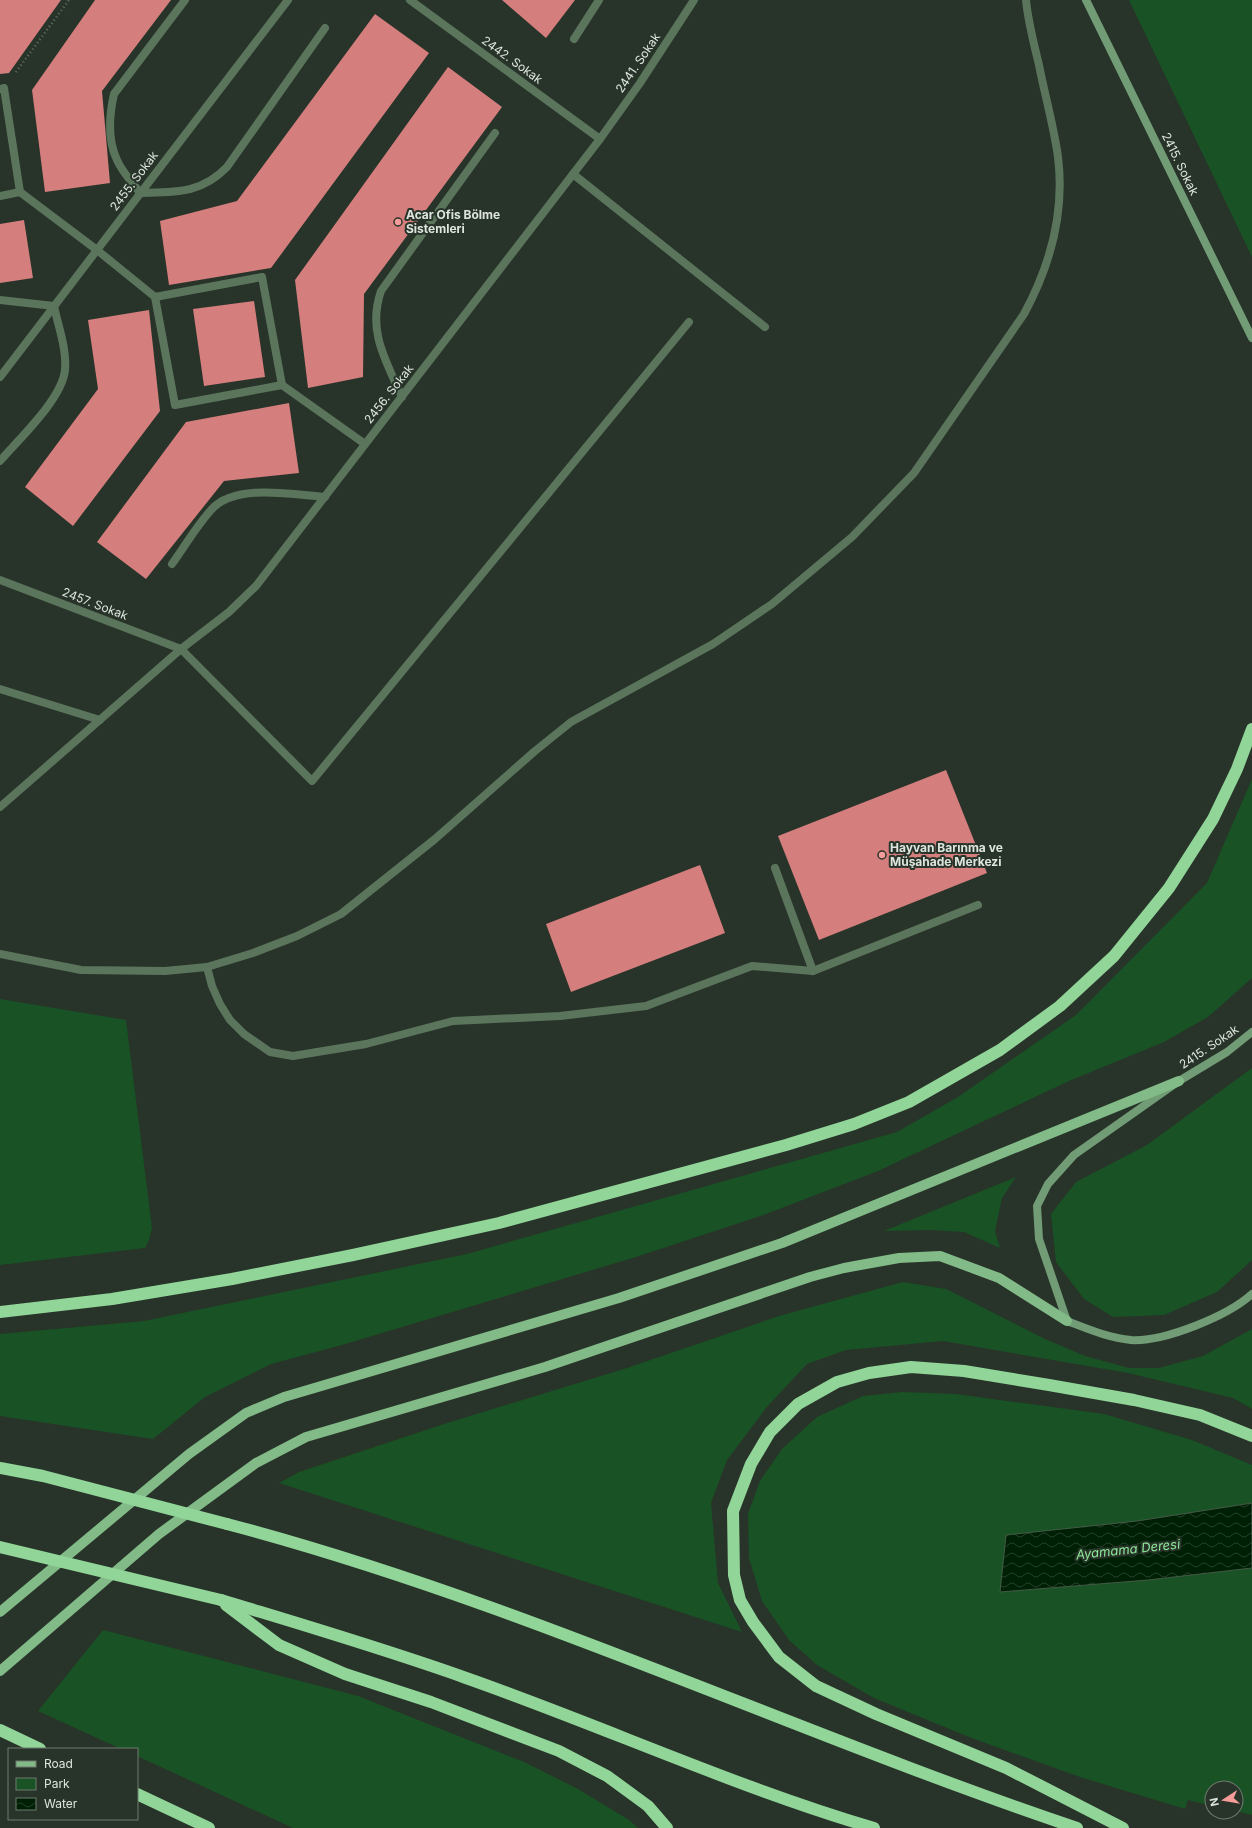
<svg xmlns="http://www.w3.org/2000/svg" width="1252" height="1828" font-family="Inter,sans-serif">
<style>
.green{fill:#195224}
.water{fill:url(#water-waves);stroke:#435b46}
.building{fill:#d47e7d}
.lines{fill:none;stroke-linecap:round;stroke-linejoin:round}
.path{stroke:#667067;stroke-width:2.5;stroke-dasharray:1 3;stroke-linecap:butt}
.service{stroke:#5b755d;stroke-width:8}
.minor{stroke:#5b755d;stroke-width:8}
.tertiary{stroke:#5b755d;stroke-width:8}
.secondary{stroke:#719c75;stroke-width:8}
.primary{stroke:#82ba88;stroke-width:10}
.motorway{stroke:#91d599;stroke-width:12}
.motorway-bridge{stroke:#91d599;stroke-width:12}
.poi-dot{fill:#f59b9a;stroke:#283429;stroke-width:1.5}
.labels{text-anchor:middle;stroke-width:4;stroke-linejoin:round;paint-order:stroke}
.street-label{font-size:12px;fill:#dee5de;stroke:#283429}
.poi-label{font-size:12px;font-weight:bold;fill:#dee5de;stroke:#283429;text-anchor:start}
.water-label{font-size:13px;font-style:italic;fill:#8ee899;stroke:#283429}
</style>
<defs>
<pattern id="water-waves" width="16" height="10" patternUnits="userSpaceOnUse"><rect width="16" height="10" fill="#002005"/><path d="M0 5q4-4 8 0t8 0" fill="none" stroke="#254029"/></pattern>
</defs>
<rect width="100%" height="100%" fill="#283429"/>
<g class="green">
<polygon points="1129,0 1252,0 1252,257"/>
<polygon points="1252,779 1252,978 1208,1017 1164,1042 1069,1081 878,1171 766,1214 636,1257 342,1345 271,1364 205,1397 153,1439 0,1416 0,1334 144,1321 467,1254 897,1132 958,1097 1076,1015 1207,883"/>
<polygon points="0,999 126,1020 152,1228 149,1240 145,1248 0,1265"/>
<polygon points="1252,1068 1252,1260 1217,1292 1164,1315 1113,1317 1084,1299 1056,1262 1051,1214 1076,1182 1147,1145"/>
<polygon points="1016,1177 1002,1198 995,1231 1000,1248 964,1232 931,1230 884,1231"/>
<polygon points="903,1282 946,1289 1043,1338 1085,1356 1129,1368 1159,1368 1203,1356 1252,1329 1252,1409 1233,1398 1128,1373 943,1341 846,1350 807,1364 766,1408 727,1460 711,1503 718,1583 742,1632 279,1483 299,1472 444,1424 627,1368 779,1316"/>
<polygon points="902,1392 956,1394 1104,1414 1192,1440 1252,1465 1252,1503 1137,1521 1000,1592 1148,1580 1252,1568 1252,1815 1236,1811 1236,1788 1212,1788 1212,1806 1188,1800 1185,1809 1080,1777 969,1737 874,1698 817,1665 789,1640 762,1601 749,1558 748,1514 760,1481 782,1449 817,1417 863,1396"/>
<polygon points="103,1630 358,1696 524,1762 578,1789 629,1820 638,1828 293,1828 137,1756 137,1749 121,1749 38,1711"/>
</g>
<polygon class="water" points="1252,1503 1252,1568 1148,1580 1000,1592 1006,1535 1137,1521"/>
<g class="building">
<polygon points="0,0 61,0 9,73 0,74"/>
<polygon points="95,0 171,0 102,91 110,183 45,192 32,90"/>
<polygon points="502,0 575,0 546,38"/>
<polygon points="375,14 429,53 271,268 169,285 160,221 237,201"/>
<polygon points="448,67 502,107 364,294 363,377 308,388 295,280"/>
<polygon points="24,220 33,278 0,283 0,224"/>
<polygon points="254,301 265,377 204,386 193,309"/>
<polygon points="149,310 160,411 73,526 25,487 98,389 88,320"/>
<polygon points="289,403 299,473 224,481 146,579 97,542 186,422"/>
<polygon points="946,770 987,873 819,940 778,836"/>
<polygon points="700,865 725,933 571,992 546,924"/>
</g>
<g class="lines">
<polyline class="path" points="16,72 69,0"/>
<g class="service">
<path d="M185,0L114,94C109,116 107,139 117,160C122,172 133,183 140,193C175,192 201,194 227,167L325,28"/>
<polyline points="574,39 599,0"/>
<polyline points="0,89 4,88 20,192 97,250 155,297 175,405 282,385"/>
<polyline points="573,174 765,327"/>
<polyline points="0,196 20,192"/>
<polyline points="155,297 262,277 282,385 365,444"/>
<path d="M0,300L54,306C58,326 67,349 65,370C62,399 20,438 0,461"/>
<path d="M402,397C386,361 367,331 381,291L495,133"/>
<path d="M172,564C185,546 197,525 212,509C236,483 294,495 325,497"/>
<polyline points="0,689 100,720"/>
<polyline points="0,807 181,649 312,781 689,322"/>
<polyline points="775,868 813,971"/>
<path d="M0,954L81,970L165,971L207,967L253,953L297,936L341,914L435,839L535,751L571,722L713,644L772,604L852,537L914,473L1024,314C1050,266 1065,213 1058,157C1054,127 1045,96 1039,65C1034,44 1028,22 1026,0"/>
<polyline points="207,967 212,986 220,1004 230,1020 244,1034 270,1052 293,1056 366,1044 453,1021 560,1016 646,1006 752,966 813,971 978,905"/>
</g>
<polyline class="minor" points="0,377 288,0"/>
<g class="tertiary">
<polyline points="410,0 600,139"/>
<polyline points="0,580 181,649 229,612 256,586 600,139 640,83 694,0"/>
</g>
<g class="secondary">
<polyline points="1086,0 1252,338"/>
<path d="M1252,1032L1227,1052L1179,1081L1074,1155L1048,1184L1037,1206L1039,1239L1067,1321C1088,1329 1109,1338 1131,1340C1164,1342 1228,1316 1252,1294"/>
</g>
<g class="primary">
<polyline points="0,1612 189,1454 246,1413 284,1397 619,1298 782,1243 1179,1081"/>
<polyline points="0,1671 159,1534 256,1463 306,1437 545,1367 810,1277 844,1268 899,1258 940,1256 999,1278 1067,1321"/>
</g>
<g class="motorway">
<polyline points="0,1312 112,1299 232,1279 353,1255 499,1223 786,1145 854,1124 909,1102 1000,1050 1060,1006 1114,956 1169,888 1213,819 1237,769 1252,729"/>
<path d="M227,1524C519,1601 792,1732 1077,1828"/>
<path d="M221,1600C303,1625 385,1649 466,1678C603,1726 735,1787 874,1828"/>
<polyline points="226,1605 279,1645 345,1674 431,1702 559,1751 607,1776 648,1806 667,1828"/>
<polyline points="0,1730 40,1749"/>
<polyline points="137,1794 209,1828"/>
<polyline points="1123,1828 1006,1768 876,1714 816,1686 779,1657 753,1622 740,1600 734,1575 733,1511 751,1464 770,1432 798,1404 837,1382 869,1373 911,1367 964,1371 1049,1385 1134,1400 1200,1415 1252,1436"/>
</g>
<g class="motorway-bridge">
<polyline points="0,1468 43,1476 227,1524"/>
<polyline points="0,1547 221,1600"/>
</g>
</g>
<g class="poi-dot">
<circle cx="398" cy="222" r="4"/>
<circle cx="882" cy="855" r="4"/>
</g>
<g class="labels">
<g class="street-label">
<text transform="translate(512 60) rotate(36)" y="4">2442. Sokak</text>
<text transform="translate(638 63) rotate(-56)" y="4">2441. Sokak</text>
<text transform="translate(1180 164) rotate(64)" y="4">2415. Sokak</text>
<text transform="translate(134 181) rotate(-53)" y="4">2455. Sokak</text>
<text transform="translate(389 394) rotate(-52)" y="4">2456. Sokak</text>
<text transform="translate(95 604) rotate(21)" y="4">2457. Sokak</text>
<text transform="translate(1209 1047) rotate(-34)" y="4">2415. Sokak</text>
</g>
<g class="poi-label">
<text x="406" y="219">Acar Ofis Bölme<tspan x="406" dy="14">Sistemleri</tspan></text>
<text x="890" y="852">Hayvan Barınma ve<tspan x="890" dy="14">Müşahade Merkezi</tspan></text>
</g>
<g class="water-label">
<text transform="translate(1128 1549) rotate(-6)" y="5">Ayamama Deresi</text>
</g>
</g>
<rect x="8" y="1748" width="130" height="72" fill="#283429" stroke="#717b71"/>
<rect x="16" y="1761" width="20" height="6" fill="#82ba88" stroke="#717b71"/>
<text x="44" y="1768" font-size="12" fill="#dee5de">Road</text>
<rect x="16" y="1778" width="20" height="12" fill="#195224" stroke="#717b71"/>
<text x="44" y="1788" font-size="12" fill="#dee5de">Park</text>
<rect x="16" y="1798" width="20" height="12" fill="url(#water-waves)" stroke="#717b71"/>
<text x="44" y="1808" font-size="12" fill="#dee5de">Water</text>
<g transform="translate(1224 1800) rotate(258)"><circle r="19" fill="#283429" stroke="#717b71"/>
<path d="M0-3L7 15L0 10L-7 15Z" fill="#f59b9a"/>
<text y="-6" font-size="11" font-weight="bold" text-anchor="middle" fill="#dee5de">N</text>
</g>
</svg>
